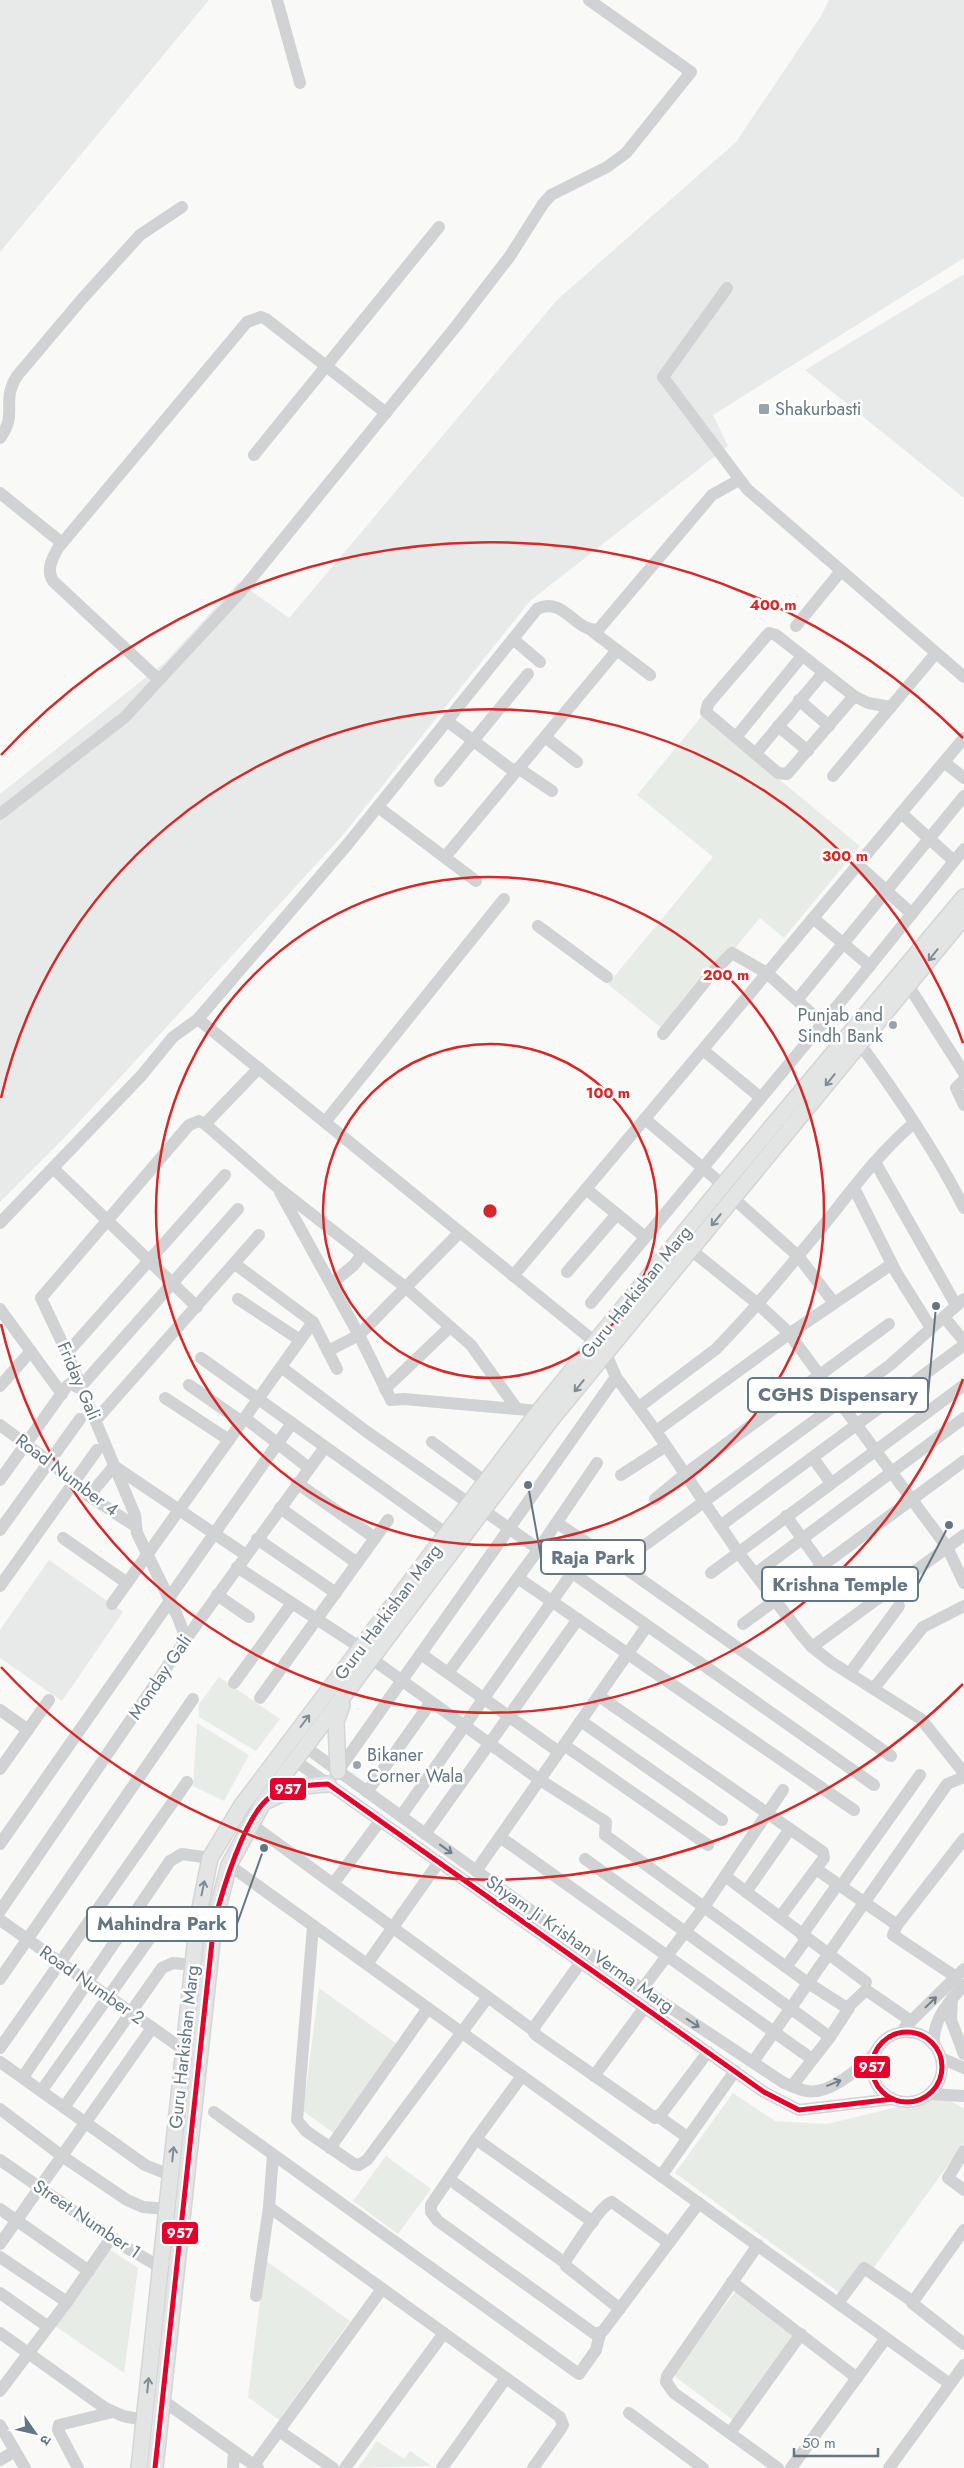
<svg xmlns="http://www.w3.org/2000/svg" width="964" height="2468" font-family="Jost,'Noto Sans Devanagari',sans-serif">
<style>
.built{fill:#e8e9e9}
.green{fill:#e8ece6}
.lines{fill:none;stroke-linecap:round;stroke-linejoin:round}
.major-casing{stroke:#d5d5d6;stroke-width:18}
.minor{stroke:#d0d2d3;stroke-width:12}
.major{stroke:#e3e4e4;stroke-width:15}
.bus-1-casing{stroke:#fff;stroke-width:9}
.bus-1{stroke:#e4002b;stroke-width:5}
.oneway{stroke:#7d8c96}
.oneway2{stroke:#6f7f8b}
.ring{fill:none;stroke:#d62828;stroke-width:2.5}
.poi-dot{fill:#98a4ac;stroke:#fff;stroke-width:2}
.labels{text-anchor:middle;stroke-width:5;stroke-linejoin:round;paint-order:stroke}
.poi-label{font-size:18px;fill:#647683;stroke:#fff;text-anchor:start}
.street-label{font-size:18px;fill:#647683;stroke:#fff}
.centre{fill:#d62828;stroke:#fff;stroke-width:2.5}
.ring-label{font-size:15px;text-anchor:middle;font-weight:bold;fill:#d62828;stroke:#fff;stroke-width:5;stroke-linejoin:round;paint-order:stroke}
.leader{fill:none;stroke:#647683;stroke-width:2}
.callout-dot{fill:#647683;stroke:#fff;stroke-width:2}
.callout{fill:#fff;stroke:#647683;stroke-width:2}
.callout-label{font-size:19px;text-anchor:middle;font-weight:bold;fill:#647683}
.line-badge{stroke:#fff;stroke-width:2}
.badge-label{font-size:14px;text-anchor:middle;font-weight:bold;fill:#fff}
</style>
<rect width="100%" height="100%" fill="#f9f9f8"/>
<g class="built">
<polygon points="0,0 209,0 0,252"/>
<polygon points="829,0 964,0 964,258 713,415 728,446 530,601 343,835 69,1133 0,1202 0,794 165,662 239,582 289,618 557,300 736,142 821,16"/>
<polygon points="964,274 964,498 805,370"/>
<polygon points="49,1560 123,1612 62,1701 0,1658 0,1630"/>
</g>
<g class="green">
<polygon points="702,716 860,846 784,938 760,918 666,1032 608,984 713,857 637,795"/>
<polygon points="219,1677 280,1719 256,1751 199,1717 199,1704"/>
<polygon points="197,1723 249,1755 224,1801 193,1786"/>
<polygon points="319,1988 397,2044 334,2133 303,2111"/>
<polygon points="733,2093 775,2121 827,2124 943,2096 964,2109 964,2143 872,2270 843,2295 675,2173"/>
<polygon points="386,2156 431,2189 398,2234 353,2201"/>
<polygon points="109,2249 138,2268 124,2373 55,2326"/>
<polygon points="265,2260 350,2321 279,2420 248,2397"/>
<polygon points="737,2289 797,2333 733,2420 673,2375"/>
<polygon points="377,2441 404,2459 410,2451 432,2466 358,2468"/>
</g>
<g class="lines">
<defs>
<g id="major">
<polyline points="338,1771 336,1722 342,1705"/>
<path d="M269,1800C289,1789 305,1785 328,1784"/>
<polyline points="139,2468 198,1918 210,1858 242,1805 539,1411 723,1185 964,897"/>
<polyline points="155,2468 214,1923 229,1865 263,1803 550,1421 964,917"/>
</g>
</defs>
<use href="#major" class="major-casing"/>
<g class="minor">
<polyline points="277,0 300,83"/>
<polyline points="727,288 663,377 747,489 964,677"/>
<path d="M0,438C19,412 0,403 17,376L82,299L140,235L182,207"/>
<polyline points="254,455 439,227"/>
<polyline points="0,493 62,543"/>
<polyline points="796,626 841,571"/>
<polyline points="592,631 650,675"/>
<polyline points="513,639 540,662"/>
<path d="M159,680L53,581C46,570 52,559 58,548L247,322L261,317L266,319L386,413"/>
<polyline points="854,696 787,774 778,773 706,712 708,704 769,633 776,635 854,696 868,703 891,707"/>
<polyline points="799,700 829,726"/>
<polyline points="447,721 515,772"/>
<polyline points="778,726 808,751"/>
<polyline points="545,737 577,762"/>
<polyline points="736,737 802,656"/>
<polyline points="756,753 823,673"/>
<polyline points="944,762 964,778"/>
<polyline points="518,768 552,791"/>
<polyline points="833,776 936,653"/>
<polyline points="440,781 528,674"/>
<polyline points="378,807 476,881"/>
<polyline points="901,813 954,861"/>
<polyline points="0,814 125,717 159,680 238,595 457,325 510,256 543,204 551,195 607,167 626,153 691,72 589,0"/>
<polyline points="445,857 617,650"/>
<polyline points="858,865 912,914"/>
<polyline points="813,918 870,966"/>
<polyline points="538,926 607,977"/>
<polyline points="908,985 964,1073"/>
<polyline points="797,1000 964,796"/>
<polyline points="198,1019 595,1342"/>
<polyline points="663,1034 712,973 732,953 767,973 823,1024"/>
<path d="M860,1044C898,1096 935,1150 964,1208"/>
<polyline points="703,1050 761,1098"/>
<polyline points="964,1080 956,1088 964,1105"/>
<polyline points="645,1119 723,1185"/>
<polyline points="325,1122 504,899"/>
<polyline points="205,1124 259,1068"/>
<polyline points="875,1162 956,1305"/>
<polyline points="53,1168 197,1307"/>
<polyline points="854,1188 896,1272 931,1328"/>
<polyline points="586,1189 645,1237"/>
<polyline points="280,1192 359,1335 391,1400 404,1399 539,1411"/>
<polyline points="733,1198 798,1256 834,1303"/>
<path d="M0,1223L141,1076L173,1037L198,1019L347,845L537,609C564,596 574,631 598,630L712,495L739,480"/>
<polyline points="691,1250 758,1304 787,1331 947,1547 964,1583"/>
<polyline points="235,1264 313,1322 337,1369"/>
<polyline points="567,1272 617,1214"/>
<polyline points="513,1276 964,738"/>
<polyline points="331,1284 354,1265 362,1254"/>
<polyline points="238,1299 300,1340"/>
<polyline points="591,1303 852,988 964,849"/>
<polyline points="0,1309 62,1394"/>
<polyline points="944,1317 964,1341"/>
<polyline points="328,1351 359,1335 460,1232"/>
<polyline points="67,1353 225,1175"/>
<polyline points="606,1354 616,1377 656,1431 738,1552 800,1633 812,1647 831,1662 921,1719 964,1773"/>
<polyline points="201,1358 447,1534"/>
<polyline points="281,1367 367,1432 470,1504"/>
<polyline points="189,1385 242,1422"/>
<polyline points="0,1386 31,1351"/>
<polyline points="385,1389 450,1327"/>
<polyline points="165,1398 229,1440"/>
<path d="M639,1407L716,1349C757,1307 794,1261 831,1216C857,1183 882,1150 914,1123"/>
<polyline points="245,1418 309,1468"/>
<polyline points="96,1420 259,1235"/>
<polyline points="0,1425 50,1462 89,1496 135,1526"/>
<polyline points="656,1431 789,1334 892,1264"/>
<polyline points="432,1442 486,1482"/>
<polyline points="813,1458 831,1483"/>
<polyline points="114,1466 246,1555"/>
<polyline points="621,1475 666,1446"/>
<polyline points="0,1480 67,1386 71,1383 77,1387 83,1384 238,1209"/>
<polyline points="297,1483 375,1538"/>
<polyline points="89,1496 114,1466"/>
<polyline points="655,1499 685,1474 889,1324"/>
<polyline points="280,1508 357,1563"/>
<polyline points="483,1510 874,1785"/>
<polyline points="786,1516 822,1566"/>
<polyline points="557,1523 625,1568 891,1756"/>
<polyline points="720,1526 964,1345"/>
<polyline points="0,1530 80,1419"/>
<polyline points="63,1538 127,1583"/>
<polyline points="257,1539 336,1593"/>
<polyline points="237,1567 361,1648"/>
<polyline points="625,1568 641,1548 890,1365 964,1299"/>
<polyline points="711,1573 964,1385"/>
<polyline points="755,1574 964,1418"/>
<polyline points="518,1578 854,1810"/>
<polyline points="0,1586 97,1450"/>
<polyline points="217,1595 249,1617"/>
<polyline points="169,1598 292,1423"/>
<polyline points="112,1604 313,1322"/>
<polyline points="743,1624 964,1461"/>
<polyline points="186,1639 177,1615 137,1533 135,1515 67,1353 41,1298 189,1125 199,1121 205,1124 277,1187 405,1287 471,1345 517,1409"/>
<polyline points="812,1647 964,1535"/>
<polyline points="421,1654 559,1752"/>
<polyline points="372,1659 540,1780 606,1822 605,1835 808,1983 847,2008 866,1990 911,2021"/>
<polyline points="448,1673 538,1550 597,1463"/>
<polyline points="850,1673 899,1606"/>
<polyline points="234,1683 292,1603"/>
<polyline points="874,1688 923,1627 964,1606"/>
<polyline points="599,1696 823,1852 824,1858 780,1917"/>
<polyline points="260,1698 388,1520"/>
<polyline points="0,1710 28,1730"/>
<polyline points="581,1721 722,1820"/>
<path d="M293,1738L606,1965L784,2083C792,2086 800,2090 807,2091C830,2095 861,2067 876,2052"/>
<polyline points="564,1745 708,1845"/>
<polyline points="287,1755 764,2092 799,2110 893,2099"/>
<polyline points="0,1769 49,1700"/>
<polyline points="338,1771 616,1377"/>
<polyline points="367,1792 431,1702"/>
<polyline points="401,1816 591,1546"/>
<polyline points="251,1824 533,2030"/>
<polyline points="425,1834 578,1619"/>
<polyline points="500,1837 812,2059"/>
<polyline points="0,1844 170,1601"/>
<polyline points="585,1859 830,2037"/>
<polyline points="229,1865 950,2384"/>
<polyline points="816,1869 897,1925"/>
<polyline points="476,1871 647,1626"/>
<polyline points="725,1876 866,1982"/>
<polyline points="333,1884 380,1821"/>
<polyline points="841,1886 920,1775"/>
<polyline points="746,1892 790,1829"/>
<polyline points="0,1911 186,1639 325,1447"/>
<polyline points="0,1920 184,2050"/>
<polyline points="313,1926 297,2120 306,2131 354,2164 359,2165 367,2160 488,1997"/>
<polyline points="802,1935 838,1884"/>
<polyline points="581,1962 535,2026 534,2033 536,2035 655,2118 662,2113 708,2052"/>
<polyline points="367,1964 439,1862"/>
<polyline points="786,1967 807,1938"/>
<polyline points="956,1977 893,1935 897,1925 964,1839"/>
<polyline points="0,1979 193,1699"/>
<polyline points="642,1989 704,1907 783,1790"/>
<polyline points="952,1998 951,2020 964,2054"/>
<polyline points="905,2027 964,1969"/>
<circle cx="907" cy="2067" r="35"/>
<path d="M934,2045C932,2020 948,2003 964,1985"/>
<polyline points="0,2048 187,1782"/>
<polyline points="941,2058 964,2068"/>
<polyline points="0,2062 145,2165 170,2175"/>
<polyline points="753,2062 943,1790 947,1784 964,1777"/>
<polyline points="522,2076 476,2139 431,2205 431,2212 438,2221 595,2334 603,2331 699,2203"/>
<polyline points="594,2076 645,2007"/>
<polyline points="23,2077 170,1861 182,1854 210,1858"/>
<polyline points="792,2086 830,2037 849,2008"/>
<polyline points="42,2090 162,1921 172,1915 198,1914"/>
<polyline points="929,2094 964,2096"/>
<polyline points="65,2106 162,1968 173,1963 193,1965"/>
<polyline points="0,2109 62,2156 127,2200 143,2207 167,2209"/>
<polyline points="214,2112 579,2374 596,2350 600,2334"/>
<polyline points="659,2117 687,2137"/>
<polyline points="476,2139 593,2222"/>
<polyline points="330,2148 428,2008"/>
<polyline points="964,2151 948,2178 964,2190"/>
<polyline points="0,2160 127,2248 167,2271"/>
<polyline points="661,2176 735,2071"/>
<polyline points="449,2179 565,2263"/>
<polyline points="269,2207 560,2417 563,2425 560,2430 533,2468"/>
<polyline points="0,2209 89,2271"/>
<polyline points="964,2230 912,2303 964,2344"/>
<polyline points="0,2244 152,2028"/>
<polyline points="758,2245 667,2376 666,2382 674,2393 778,2468"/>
<polyline points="0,2257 67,2302"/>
<polyline points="732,2282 857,2378"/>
<polyline points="0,2293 47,2326"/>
<polyline points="256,2296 269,2207 273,2155"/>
<polyline points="838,2303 864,2268 912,2301"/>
<path d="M620,2309L566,2266V2260C574,2249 601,2204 612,2202L669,2243"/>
<polyline points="0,2333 105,2408 123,2416 144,2420"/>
<polyline points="0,2391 67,2302 111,2238"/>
<polyline points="162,2400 258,2468"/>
<polyline points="629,2413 703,2468"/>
<polyline points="0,2425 25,2468"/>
<polyline points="279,2431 333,2468"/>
<polyline points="730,2433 801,2334"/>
<polyline points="0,2460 15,2451"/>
<polyline points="254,2465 382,2289"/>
<polyline points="78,2468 58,2430 59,2425 113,2412"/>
<polyline points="233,2468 234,2451"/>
<polyline points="345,2468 444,2333"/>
<polyline points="442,2468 506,2378"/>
<polyline points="791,2468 886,2338"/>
<polyline points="889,2468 964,2365"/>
</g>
<use href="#major" class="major"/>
<defs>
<g id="bus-1">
<circle cx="907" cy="2067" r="35"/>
<path d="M155,2468L214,1923C222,1892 244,1817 269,1798C286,1786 308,1785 328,1784L764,2092L799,2110L893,2099"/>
</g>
</defs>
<use href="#bus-1" class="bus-1-casing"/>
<use href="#bus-1" class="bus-1"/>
</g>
<defs><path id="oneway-shaft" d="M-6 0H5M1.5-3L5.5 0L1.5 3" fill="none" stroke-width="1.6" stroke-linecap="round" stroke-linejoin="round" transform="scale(1.25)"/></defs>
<g class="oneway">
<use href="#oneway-shaft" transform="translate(933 955) rotate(129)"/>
<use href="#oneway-shaft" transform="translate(830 1080) rotate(129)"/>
<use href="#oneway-shaft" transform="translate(716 1220) rotate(129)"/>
<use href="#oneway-shaft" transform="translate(579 1386) rotate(129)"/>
<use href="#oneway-shaft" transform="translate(305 1721) rotate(-53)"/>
<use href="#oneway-shaft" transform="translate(203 1888) rotate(-78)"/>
<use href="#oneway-shaft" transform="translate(173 2154) rotate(-84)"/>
<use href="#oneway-shaft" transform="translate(148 2385) rotate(-84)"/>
</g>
<g class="oneway2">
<use href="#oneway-shaft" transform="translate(446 1849) rotate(36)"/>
<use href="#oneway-shaft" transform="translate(931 2002) rotate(-44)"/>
<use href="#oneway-shaft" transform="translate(693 2023) rotate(34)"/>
<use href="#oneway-shaft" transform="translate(834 2083) rotate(-22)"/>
</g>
<g class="ring">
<circle cx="490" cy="1211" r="167"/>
<circle cx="490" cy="1211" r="334"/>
<path d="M963 1379A502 502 0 0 1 1 1324M1 1098A502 502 0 0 1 963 1043"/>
<path d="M963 1684A669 669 0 0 1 1 1667M1 755A669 669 0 0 1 963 738"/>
</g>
<g class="poi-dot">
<rect x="758" y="403" width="12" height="12" rx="2.5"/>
<circle cx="893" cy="1025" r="5"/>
<circle cx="357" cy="1765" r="5"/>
</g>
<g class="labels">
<g class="poi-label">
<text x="775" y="415">Shakurbasti</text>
<text x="883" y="1021" text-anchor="end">Punjab and<tspan x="883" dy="21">Sindh Bank</tspan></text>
<text x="367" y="1761">Bikaner<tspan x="367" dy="21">Corner Wala</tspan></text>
</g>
<g class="street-label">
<text transform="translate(636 1292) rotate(-51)" y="6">Guru Harkishan Marg</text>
<text transform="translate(79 1381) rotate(67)" y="6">Friday Gali</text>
<text transform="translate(67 1475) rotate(37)" y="6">Road Number 4</text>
<text transform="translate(388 1612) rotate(-53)" y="6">Guru Harkishan Marg</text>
<text transform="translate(160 1677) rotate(-56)" y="6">Monday Gali</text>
<text transform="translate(580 1944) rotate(35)" y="6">Shyam Ji Krishan Verma Marg</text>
<text transform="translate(92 1985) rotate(35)" y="6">Road Number 2</text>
<text transform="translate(184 2047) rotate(-84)" y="6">Guru Harkishan Marg</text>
<text transform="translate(87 2219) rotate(34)" y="6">Street Number 1</text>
</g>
</g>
<circle cx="490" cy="1211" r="8" class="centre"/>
<g class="ring-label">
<text x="773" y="610">400 m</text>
<text x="845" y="861">300 m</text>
<text x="726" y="980">200 m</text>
<text x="608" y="1098">100 m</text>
</g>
<path class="leader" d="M936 1306L928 1395M528 1485L541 1557M949 1525L918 1584M264 1848L237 1924"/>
<g class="callout-dot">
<circle cx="936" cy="1306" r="5"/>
<circle cx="528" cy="1485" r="5"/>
<circle cx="949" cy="1525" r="5"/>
<circle cx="264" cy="1848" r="5"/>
</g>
<g class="callout">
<rect x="748" y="1378" width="180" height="34" rx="5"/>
<rect x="541" y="1540" width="104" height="34" rx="5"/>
<rect x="762" y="1567" width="156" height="34" rx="5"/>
<rect x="87" y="1907" width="150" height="34" rx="5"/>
</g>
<g class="callout-label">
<text x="838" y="1401">CGHS Dispensary</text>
<text x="593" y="1564">Raja Park</text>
<text x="840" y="1591">Krishna Temple</text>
<text x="162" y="1930">Mahindra Park</text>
</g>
<g class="line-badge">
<rect x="269" y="1777" width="38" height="24" rx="5" fill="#e4002b"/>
<rect x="853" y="2055" width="38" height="24" rx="5" fill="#e4002b"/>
<rect x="161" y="2221" width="38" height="24" rx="5" fill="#e4002b"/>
</g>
<g class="badge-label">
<text x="288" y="1794">957</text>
<text x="872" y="2072">957</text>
<text x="180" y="2238">957</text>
</g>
<g transform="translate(35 2433) rotate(124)" stroke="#ffffff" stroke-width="4" paint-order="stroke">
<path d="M0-4L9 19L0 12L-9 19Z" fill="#647683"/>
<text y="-8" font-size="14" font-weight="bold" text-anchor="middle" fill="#647683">उ</text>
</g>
<path d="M794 2448v8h84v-8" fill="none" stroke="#647683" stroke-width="2.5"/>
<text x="802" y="2448" font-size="15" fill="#647683" stroke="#ffffff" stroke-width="4" paint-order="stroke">50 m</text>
</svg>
